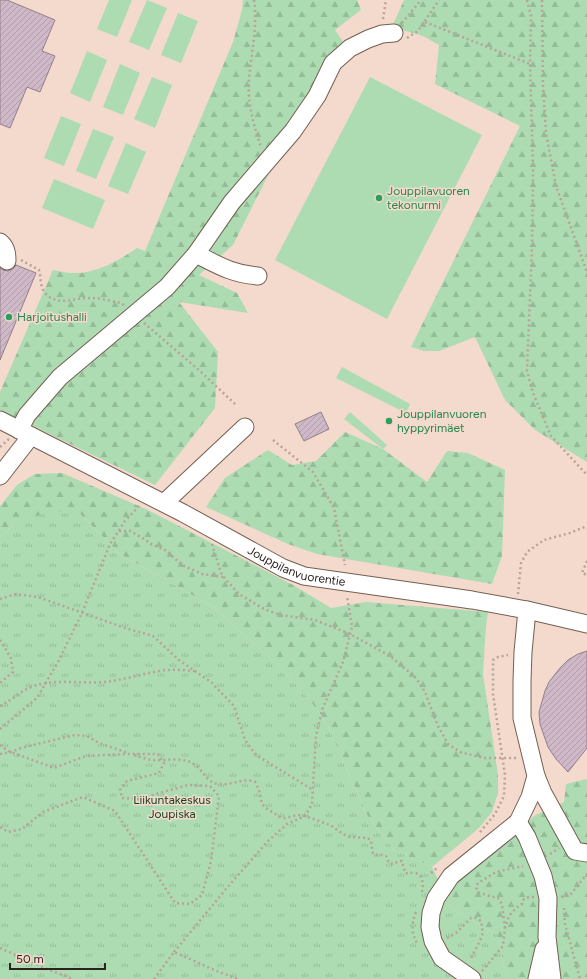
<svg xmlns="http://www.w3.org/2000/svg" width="587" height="979" font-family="Figtree,sans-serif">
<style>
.grass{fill:#addcb2}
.forest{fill:url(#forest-firs)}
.park{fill:url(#park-tufts)}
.building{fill:url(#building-hatch);stroke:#947e8c}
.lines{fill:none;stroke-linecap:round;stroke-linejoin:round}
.minor-casing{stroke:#745f52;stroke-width:19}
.path{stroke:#b7a398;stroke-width:2.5;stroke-dasharray:2 3;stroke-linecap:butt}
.minor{stroke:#fff;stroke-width:17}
.leisure-dot{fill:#2e9e5b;stroke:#f3dacc;stroke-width:1.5}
.labels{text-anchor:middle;stroke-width:3;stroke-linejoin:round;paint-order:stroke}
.leisure-label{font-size:12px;fill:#27864d;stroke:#f3dacc;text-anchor:start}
.street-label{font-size:12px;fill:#2c231e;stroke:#f3dacc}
.park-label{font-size:12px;fill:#15401e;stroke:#f3dacc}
</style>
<defs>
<pattern id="forest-firs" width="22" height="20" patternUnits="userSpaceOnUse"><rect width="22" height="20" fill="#addcb2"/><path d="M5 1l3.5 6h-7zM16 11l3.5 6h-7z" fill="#95bc99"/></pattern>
<pattern id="park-tufts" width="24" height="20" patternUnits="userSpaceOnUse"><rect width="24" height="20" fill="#addcb2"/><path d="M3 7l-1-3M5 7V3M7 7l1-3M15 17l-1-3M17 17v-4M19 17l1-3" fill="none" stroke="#95bc99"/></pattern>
<pattern id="building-hatch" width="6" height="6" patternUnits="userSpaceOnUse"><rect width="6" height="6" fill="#cfb8c7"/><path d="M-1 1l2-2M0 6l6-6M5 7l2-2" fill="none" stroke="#b29eaa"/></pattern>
</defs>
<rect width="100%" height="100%" fill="#f3dacc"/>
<g class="grass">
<polygon points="109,0 132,0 117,37 97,29"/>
<polygon points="147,0 167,8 149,50 129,42"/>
<polygon points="178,13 198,21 181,63 161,55"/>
<polygon points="87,51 107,60 90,102 70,93"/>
<polygon points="120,64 140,73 123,115 103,107"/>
<polygon points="152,77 172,85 155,128 134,119"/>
<polygon points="370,77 482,135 387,319 275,260"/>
<polygon points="61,116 81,124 64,166 44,158"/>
<polygon points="93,129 114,137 96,179 76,171"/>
<polygon points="126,143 146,152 128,194 108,186"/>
<polygon points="54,179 105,200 93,229 42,208"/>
<polygon points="342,367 410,404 406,413 336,378"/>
<polygon points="350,412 387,445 383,449 344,419"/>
</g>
<g class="forest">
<path d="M243,0H357L361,10L335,30L344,43L325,62L233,245L199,275L237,293L248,313L179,302L218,352L215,408L155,485L0,410V392L53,270C60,271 66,273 72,273C96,274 118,261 137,248L145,251L233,42L242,10Z"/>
<polygon points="404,0 587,0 587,462 535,430 505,400 475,337 439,351 424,351 411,347 520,126 435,84 439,45 423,36 392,27"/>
<polygon points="345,432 383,449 427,482 447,451 468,453 505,470 502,556 492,584 317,554 288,544 206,507 225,478 268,450 292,465 316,461"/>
<polygon points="62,473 146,509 293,585 331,608 366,602 488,612 486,626 483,674 498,775 498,793 492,812 479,828 432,867 394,850 367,815 328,726 312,703 281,668 213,607 120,554 80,514 12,526 0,537 0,506 17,485 35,474"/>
<polygon points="587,779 587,979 507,979 497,934 479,925 452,908 444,891 503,846 534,816 564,802 566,784"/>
</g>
<polygon class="park" points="49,511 80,514 120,554 213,607 281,668 312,703 328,726 367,815 394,850 432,867 452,908 479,925 497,934 507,979 0,979 0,537 12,526"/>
<g class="building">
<polygon points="0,0 7,0 55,20 42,51 55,56 40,92 27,87 10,128 0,124"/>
<polygon points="16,265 36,273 0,360 0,268 3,270 8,271 12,269"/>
<polygon points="321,412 329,429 304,441 295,424"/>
<polygon points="587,651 587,748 568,772 556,759 548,747 540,724 539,712 545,691 549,682 560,668 568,660 578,654"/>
</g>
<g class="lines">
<defs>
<g id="minor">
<path d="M0,242C6,247 7,253 7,261"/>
<path d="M196,254C218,265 232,274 258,276"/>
<path id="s1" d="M0,420L183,513L283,568L304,576L472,600L527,610L587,624"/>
<polyline points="19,430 27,415 60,377 167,287 196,254 232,202 293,131 317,96 333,63 350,48 368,39 382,34 394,33"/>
<polyline points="0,476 31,436"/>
<polyline points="164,503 245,427"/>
<polyline points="536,776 543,793 575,851 587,853"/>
<polyline points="518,822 527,837 543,876 548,898 547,937 552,979"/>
<polyline points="472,979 442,958 433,941 430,927 431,913 436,898 451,876 518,822 530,797 536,776 522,718 522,681 523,652 527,610"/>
<polyline points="537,979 544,949"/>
</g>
</defs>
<use href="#minor" class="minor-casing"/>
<g class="path">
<path d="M254,0C258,26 251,54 249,80C247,101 254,127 261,147"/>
<polyline points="527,0 531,16 530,64 533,171 532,247 527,371 533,393 551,436 587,475"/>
<polyline points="542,0 543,85 546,133 556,186 587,272"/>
<polyline points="383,19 386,0"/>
<polyline points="425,22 530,64"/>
<polyline points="402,23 421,0"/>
<polyline points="407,38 418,31 439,0"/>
<path d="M21,260L39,270C41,277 40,289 46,294C58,307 76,297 90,298C100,298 111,301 121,303L124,305"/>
<polyline points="144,323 200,371 236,405"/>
<polyline points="273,440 313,472 334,508 345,565"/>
<polyline points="0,447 9,439"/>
<polyline points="119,531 130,531 141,537 151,544 165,550 182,565 202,574 224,577"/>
<polyline points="212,544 221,573 227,581 239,594 264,609 280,615 315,620 350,634 390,656 416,678 425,692 437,724 448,744 460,752 484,758 517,758"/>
<polyline points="587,561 582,573 587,575"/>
<polyline points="518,594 521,563 527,552 544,540 570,533 587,526"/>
<polyline points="0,599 16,594 38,597 125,628 153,636 179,660 211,682 234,706 245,740 256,755 313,790"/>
<polyline points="0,640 11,658 13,672 0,683"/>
<path d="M0,706C11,701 19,692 31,687C55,678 80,684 104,682C126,680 149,671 170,670C178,669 187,671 195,671"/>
<polyline points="0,729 37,698 58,662 82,613 110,544 125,521 139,506"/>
<polyline points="0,745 8,751 54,768 86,756 126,754 158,754 164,763 159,773 127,781 120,790 122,798 138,799 188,785 210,786 219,796 211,861 202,895 190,904 175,903 115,811 83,797 43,812 22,829 8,832 0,827"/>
<polyline points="0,754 11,752 21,748 75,735 87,736 99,743 128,753"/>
<path d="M134,755C140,757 146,759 152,760C166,761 184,756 195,765C204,771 206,783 219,784C231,786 243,777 255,782L259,790L262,804L266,808L280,817L285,818L298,815L305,816L330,825L343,834L350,837L368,838L371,841L373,854C378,856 382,854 386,856L389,863L393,864L399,861H402L405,873C409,874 411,872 415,873C424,875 423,885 422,892"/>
<polyline points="480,832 495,814 504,796 505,775 493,694 493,660 498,657 508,655"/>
<polyline points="550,854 559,848"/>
<polyline points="431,873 438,867"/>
<polyline points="561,897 570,895 587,874"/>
<polyline points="564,908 565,924 580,979"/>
<path d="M416,912C411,925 411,933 418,945"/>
<polyline points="505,928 502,904 498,898 486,895 478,892 476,887 478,883 496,872 523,866"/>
<polyline points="447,938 456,933 471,918 476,918 481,921 483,933 479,943 470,960"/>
<polyline points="0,948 47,969 73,979"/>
<polyline points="174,952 226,889 267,842 287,824 305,816 312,804 316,736 322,710 343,662 352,627 347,596"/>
<path d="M482,971L503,946L505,928L509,916L516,908L522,904C523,897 527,897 534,897"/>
<polyline points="154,979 174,952 219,972 238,979"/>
</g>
<use href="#minor" class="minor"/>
</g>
<g class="leisure-dot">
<circle cx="379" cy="198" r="4"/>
<circle cx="9" cy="317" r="4"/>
<circle cx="389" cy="421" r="4"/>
</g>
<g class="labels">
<g class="leisure-label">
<text x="387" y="195">Jouppilavuoren<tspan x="387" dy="14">tekonurmi</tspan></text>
<text x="17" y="321">Harjoitushalli</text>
<text x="397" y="418">Jouppilanvuoren<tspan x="397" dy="14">hyppyrimäet</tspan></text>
</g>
<g class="street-label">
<text dy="4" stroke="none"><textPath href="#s1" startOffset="332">Jouppilanvuorentie</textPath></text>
</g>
<g class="park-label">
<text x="172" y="804">Liikuntakeskus<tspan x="172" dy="14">Joupiska</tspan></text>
</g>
</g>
<path d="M10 963v6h95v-6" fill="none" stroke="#2c231e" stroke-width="2"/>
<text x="16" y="963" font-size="12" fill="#2c231e" stroke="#f3dacc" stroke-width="3" paint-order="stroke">50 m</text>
</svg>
